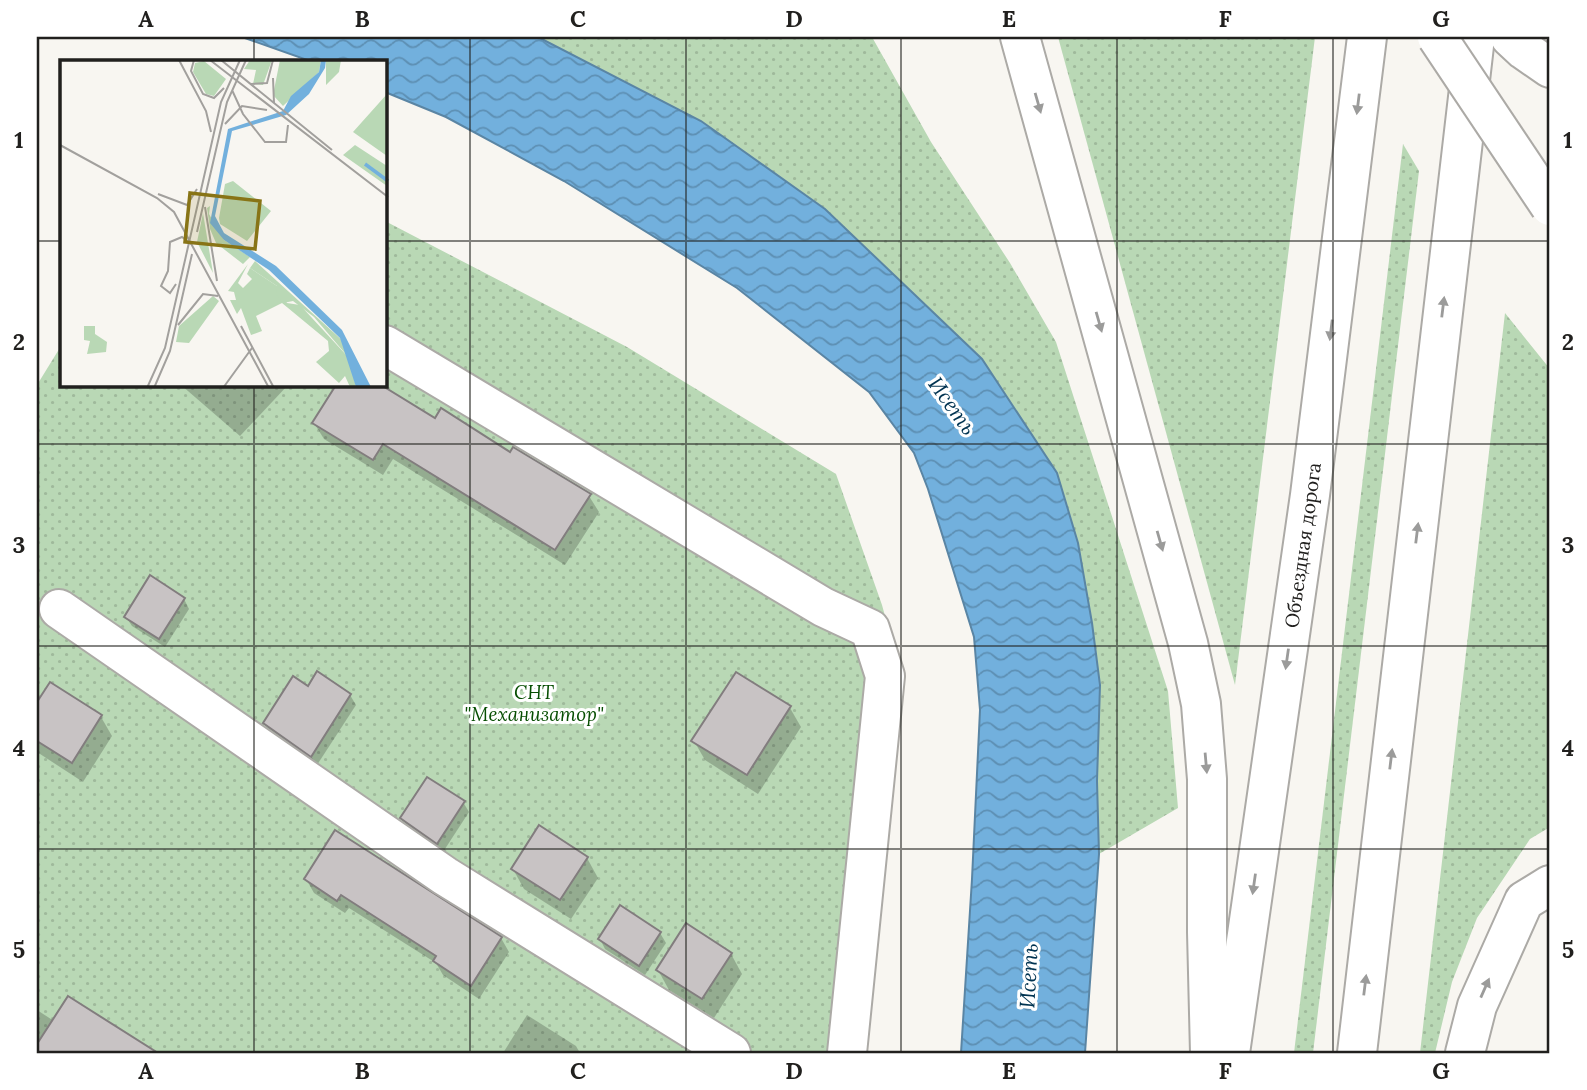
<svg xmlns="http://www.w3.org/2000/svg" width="1587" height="1090" font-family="Lora,serif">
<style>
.green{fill:url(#green-dots)}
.water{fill:url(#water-waves);stroke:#5a85a4;stroke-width:2}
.shadow{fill:#0003}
.building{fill:#c8c3c4;stroke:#827d7e;stroke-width:2}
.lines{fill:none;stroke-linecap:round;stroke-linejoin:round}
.street-casing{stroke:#acaaa6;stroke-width:42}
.secondary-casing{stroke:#acaaa6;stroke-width:42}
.primary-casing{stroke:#acaaa6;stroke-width:42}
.street{stroke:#fff;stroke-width:38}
.secondary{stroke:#fff;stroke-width:38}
.primary{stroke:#fff;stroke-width:38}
.secondary-bridge-casing{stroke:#acaaa6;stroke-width:42;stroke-linecap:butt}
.secondary-bridge{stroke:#fff;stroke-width:38}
.oneway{fill:#9b9b9a}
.grid{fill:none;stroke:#21201e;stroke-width:2;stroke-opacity:0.55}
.labels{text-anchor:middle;stroke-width:6;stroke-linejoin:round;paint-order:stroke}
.street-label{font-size:19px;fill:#21201e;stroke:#fff}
.park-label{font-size:19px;font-style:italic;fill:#074e02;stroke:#fff}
.water-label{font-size:21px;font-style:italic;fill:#003351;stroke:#fff}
.inset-river{fill:none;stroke:#72b0dd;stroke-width:3.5}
.inset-road{fill:none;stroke:#a2a09d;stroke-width:2}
.view{fill:#887416;fill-opacity:0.15;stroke:#887416;stroke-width:3.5}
.inset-edge{fill:none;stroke:#21201e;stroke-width:3.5}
.neatline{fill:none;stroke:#21201e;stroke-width:2.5}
.grid-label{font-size:23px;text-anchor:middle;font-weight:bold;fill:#21201e}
</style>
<defs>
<pattern id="green-dots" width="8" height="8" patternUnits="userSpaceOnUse" patternTransform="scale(1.75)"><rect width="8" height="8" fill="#b9d8b5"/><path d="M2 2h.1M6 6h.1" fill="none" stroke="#9fb99b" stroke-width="1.8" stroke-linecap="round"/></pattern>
<pattern id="water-waves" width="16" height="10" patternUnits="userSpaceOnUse" patternTransform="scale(1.75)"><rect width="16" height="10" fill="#72b0dd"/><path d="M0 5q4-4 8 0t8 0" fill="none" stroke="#5d8fb3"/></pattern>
</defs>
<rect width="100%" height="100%" fill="#f8f6f1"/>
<g class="green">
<polygon points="538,37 872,37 931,142 1010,263 1056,342 1168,691 1178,808 1099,854 1097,781 1100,685 701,121"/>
<polygon points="1058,37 1315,37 1235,685"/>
<polygon points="1403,144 1419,171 1313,1053 1294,1053"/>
<polygon points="385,221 627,347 836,474 882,605 904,685 859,1053 37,1053 37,385 61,346 61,385 385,385"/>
<polygon points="1505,313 1550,369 1550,827 1530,839 1477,918 1452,982 1435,1053 1420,1053"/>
</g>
<polygon class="water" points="242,37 538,37 701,121 825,209 982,359 1057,473 1078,543 1092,623 1100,685 1097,781 1099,854 1085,1053 961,1053 972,879 980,710 974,637 928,489 914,453 869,392 737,288 564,181 446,117 385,92 385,61 310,61"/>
<g class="shadow">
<polygon points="181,385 288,385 240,436"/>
<polygon points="338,385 378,385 436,420 510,454 589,496 599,512 565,565 393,459 383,475 324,439 314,423"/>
<polygon points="184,599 189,609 165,647 132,626 126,617"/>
<polygon points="50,685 101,717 112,736 83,782 37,752 37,705"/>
<polygon points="308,688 350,695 356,705 317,765 270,733 265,723"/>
<polygon points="790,708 801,727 758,794 705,760 694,741"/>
<polygon points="463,802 469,812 443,852 408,828 402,818"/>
<polygon points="587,858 598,878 571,919 524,889 513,869"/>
<polygon points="306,879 501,938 509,952 479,999 443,975 436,963 349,908 345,913 314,893"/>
<polygon points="660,933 666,943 645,975 605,949 600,939"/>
<polygon points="731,954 742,974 714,1018 669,990 658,970"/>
<polygon points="37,1010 54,1021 125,1034 136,1053 37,1053"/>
<polygon points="527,1015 576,1046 580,1053 503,1053"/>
</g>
<g class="building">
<polygon points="336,385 381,385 435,418 441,408 510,452 513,447 591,494 555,550 383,444 373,460 312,423"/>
<polygon points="150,575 185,598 159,639 124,617"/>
<polygon points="317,671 351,694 311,757 263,723 293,676 308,686"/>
<polygon points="736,672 791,706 747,775 691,741"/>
<polygon points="50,682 102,715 72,763 37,741 37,702"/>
<polygon points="427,777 465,801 437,844 400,818"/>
<polygon points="539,825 588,857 560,900 511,869"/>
<polygon points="335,830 502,937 471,986 433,961 436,956 341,895 337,901 304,879"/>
<polygon points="620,905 661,932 639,966 598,939"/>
<polygon points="686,923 732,953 702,999 656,970"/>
<polygon points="68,996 158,1053 37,1053 37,1044"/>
</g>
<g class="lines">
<defs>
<g id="street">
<polyline points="385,345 823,607 870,629 885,676 847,1053"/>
<polyline points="59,609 445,876 731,1053"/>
</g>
<polyline id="secondary" points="1465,1053 1477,1006 1524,901 1550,885"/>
<g id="primary">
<polyline points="1020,37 1188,643 1201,704 1207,779 1207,932 1210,1053"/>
<polyline points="1510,37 1524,50 1550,68"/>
<path id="s1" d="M1230,1053L1310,495L1367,37"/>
<polyline points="1357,1053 1475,37"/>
</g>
</defs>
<use href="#street" class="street-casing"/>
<use href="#secondary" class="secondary-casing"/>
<use href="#primary" class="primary-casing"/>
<use href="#street" class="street"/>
<use href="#secondary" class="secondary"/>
<use href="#primary" class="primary"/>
<defs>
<polyline id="secondary-bridge" points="1437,37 1550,206"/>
</defs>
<use href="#secondary-bridge" class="secondary-bridge-casing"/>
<use href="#secondary-bridge" class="secondary-bridge"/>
</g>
<defs><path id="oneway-solid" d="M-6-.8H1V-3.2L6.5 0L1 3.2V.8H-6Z" transform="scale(1.75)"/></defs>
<g class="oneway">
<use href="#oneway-solid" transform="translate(1038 103) rotate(74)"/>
<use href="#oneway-solid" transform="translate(1358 104) rotate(97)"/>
<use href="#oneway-solid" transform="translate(1443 307) rotate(-83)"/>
<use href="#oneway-solid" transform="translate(1099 322) rotate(74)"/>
<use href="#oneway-solid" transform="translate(1331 330) rotate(97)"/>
<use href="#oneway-solid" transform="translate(1417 533) rotate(-83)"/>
<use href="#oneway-solid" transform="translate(1160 541) rotate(74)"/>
<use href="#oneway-solid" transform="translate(1287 659) rotate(98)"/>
<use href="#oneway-solid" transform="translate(1391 759) rotate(-83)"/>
<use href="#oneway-solid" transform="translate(1206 763) rotate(85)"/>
<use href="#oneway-solid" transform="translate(1254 884) rotate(98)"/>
<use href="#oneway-solid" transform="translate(1365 985) rotate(-83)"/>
<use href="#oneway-solid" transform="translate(1485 988) rotate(-66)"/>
</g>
<path class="grid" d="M254,37V61M470,37V1053M686,37V1053M901,37V1053M1117,37V1053M1333,37V1053M37,241H61M385,241H1550M254,385V1053M37,444H1550M37,646H1550M37,849H1550"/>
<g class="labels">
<g class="street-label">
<text dy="7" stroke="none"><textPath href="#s1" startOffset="513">Объездная дорога</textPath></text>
</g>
<g class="park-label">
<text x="534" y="699">СНТ<tspan x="534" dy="22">"Механизатор"</tspan></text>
</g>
<g class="water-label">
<text transform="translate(952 406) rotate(54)" y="7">Исеть</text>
<text transform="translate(1029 976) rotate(-87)" y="7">Исеть</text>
</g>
</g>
<g transform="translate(60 60)">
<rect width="327" height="327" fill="#f8f6f1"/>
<path d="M190,0H212L203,25L193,24L196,10L184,9ZM220,0H261L259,12L223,46L213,35ZM266,0H281L279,12L266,25ZM144,1L166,19L154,36L146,34L133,12L135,3ZM327,34V96L293,72ZM295,85L327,106V126L283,95ZM173,121L211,151L187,181L160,164L159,158L165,124ZM150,146L149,154L164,180L190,197L183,204L156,183L150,169L147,148ZM143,153L153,213L137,182ZM188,204L178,223L183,228L192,219L187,214L190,208L217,226L227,243L240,245L289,298L296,327H290L285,316L279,323L256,302L269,291L268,281L222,243L196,256L202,271L191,275L181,248L177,254L170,240H176L174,232L168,231ZM153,236L159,241L129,283L116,282L119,266ZM24,266H35V274L47,282L46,292L27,294L30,281L24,280Z" fill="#b9d8b5"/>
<path d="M195,201L283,281L289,298L254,257L233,241L223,243L216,234L217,226L190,208Z" fill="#b9d8b5"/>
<path d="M261,0H266L265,8L249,34L226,55L172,71L155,156L164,173L216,206L282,270L311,327H296L280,278L209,210L164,180L150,163L168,69L223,51L231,36L259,12Z" fill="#72b0dd"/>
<path class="inset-river" d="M305,104L328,121"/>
<path class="inset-road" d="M119,0L146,51L151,72M134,0L131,11L143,34L154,38L164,28M150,0L328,137M161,0L272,90M213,18L214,43M191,24L207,23L213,0M172,30L183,54L205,82H226L228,65M165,64L182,46L207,50M0,85L97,138L114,152L209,328M98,134L127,145L137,129M145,147L157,221M137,172L167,42L186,0M116,224L110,233L101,226L108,211L110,182L122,177L131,184M118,265L143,234L158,236M181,266L214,328M87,328L105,288L161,42L180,0M94,328L110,291L132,194M163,328L192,288"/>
<path class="view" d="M130,133L200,141L195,189L125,182Z"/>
<rect width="327" height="327" class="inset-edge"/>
</g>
<rect width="1587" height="1090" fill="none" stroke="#ffffff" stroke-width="77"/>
<rect x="38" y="38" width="1510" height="1014" class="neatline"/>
<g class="grid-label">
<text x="146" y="27">A</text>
<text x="362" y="27">B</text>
<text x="578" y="27">C</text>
<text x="794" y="27">D</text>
<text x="1009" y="27">E</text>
<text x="1225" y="27">F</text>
<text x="1441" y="27">G</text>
<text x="19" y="148">1</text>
<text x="1568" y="148">1</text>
<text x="19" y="350">2</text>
<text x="1568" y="350">2</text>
<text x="19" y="553">3</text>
<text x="1568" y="553">3</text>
<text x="19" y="756">4</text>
<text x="1568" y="756">4</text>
<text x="19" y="958">5</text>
<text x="1568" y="958">5</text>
<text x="146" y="1079">A</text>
<text x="362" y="1079">B</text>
<text x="578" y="1079">C</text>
<text x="794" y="1079">D</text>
<text x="1009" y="1079">E</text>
<text x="1225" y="1079">F</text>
<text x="1441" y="1079">G</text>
</g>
</svg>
